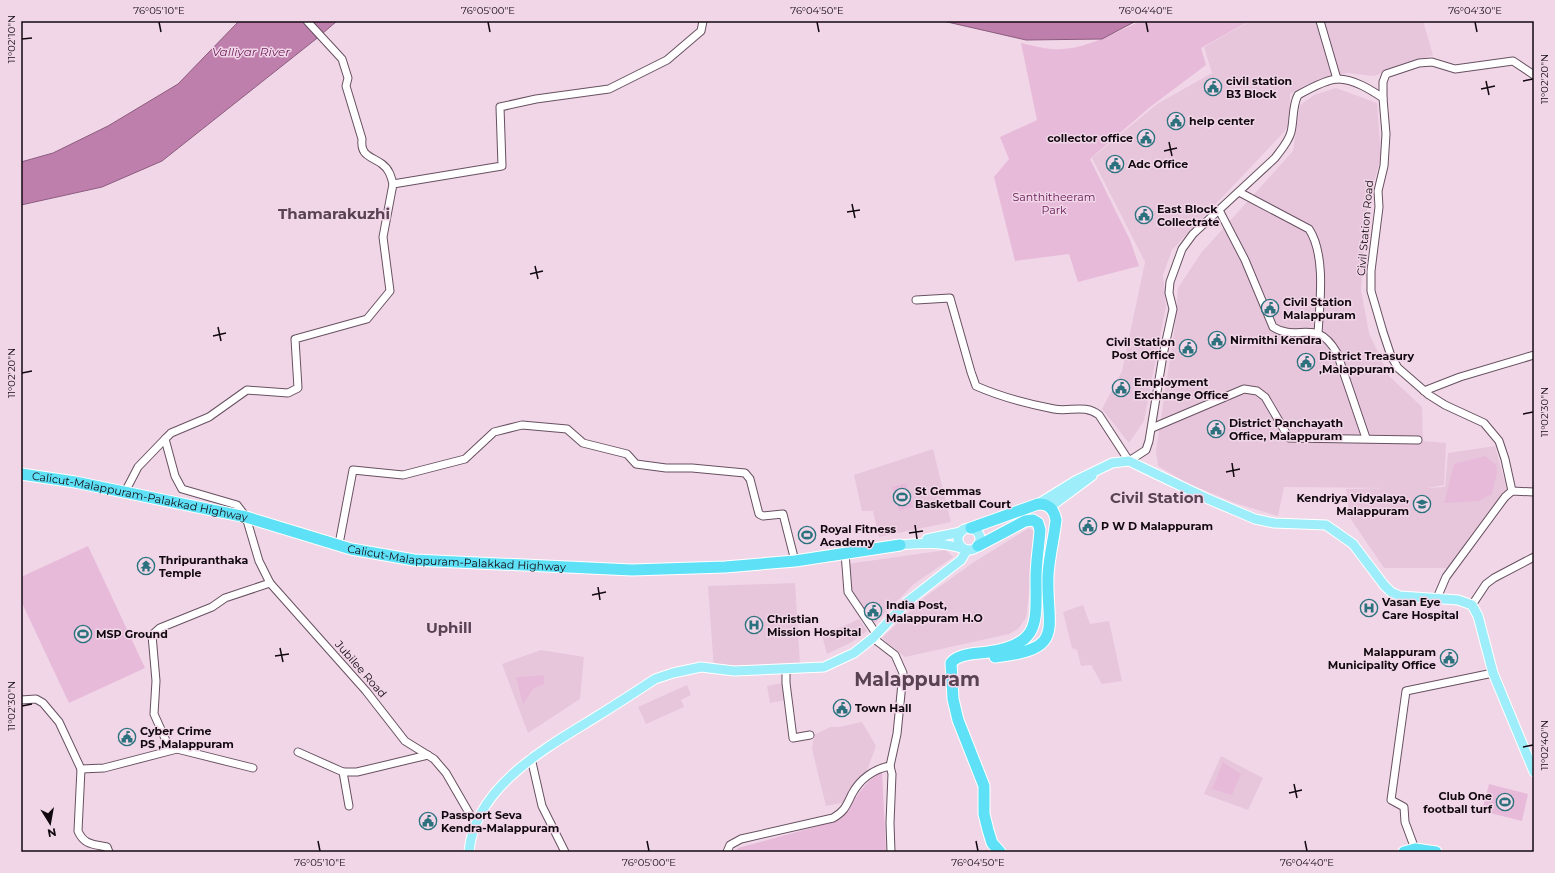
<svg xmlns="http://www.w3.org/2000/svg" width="1555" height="873" font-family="Montserrat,sans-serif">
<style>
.built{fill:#e7c6dc}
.green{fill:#e7bad9}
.water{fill:#bf7fad;stroke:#8b5c7e}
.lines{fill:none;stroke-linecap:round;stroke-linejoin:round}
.minor-casing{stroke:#675160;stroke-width:9}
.major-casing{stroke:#fff;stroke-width:11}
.highway-casing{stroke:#fff;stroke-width:13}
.minor{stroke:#fff;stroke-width:7}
.major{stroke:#9eedfa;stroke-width:9}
.highway{stroke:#5ee1f7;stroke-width:11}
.ticks{fill:none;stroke:#11090f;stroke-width:1.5}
.labels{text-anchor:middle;stroke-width:3;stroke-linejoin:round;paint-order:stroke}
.poi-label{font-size:11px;font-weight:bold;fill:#11090f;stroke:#f1d6e8;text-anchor:start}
.park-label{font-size:11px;fill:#631552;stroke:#f1d6e8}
.street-label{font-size:11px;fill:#11090f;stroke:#f1d6e8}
.water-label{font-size:12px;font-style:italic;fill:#722560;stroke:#f1d6e8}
.district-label{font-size:15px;font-weight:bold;fill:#594352;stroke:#f1d6e8}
.town-label{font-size:19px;font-weight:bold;fill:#594352;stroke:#f1d6e8}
.neatline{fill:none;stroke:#11090f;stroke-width:1.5}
.ticks-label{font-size:10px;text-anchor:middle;fill:#11090f}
</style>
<rect width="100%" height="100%" fill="#f1d6e8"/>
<g class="built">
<polygon points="1250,21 1423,21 1433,55 1374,76 1347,73 1308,84 1290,94 1289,124 1285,131 1172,250 1163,275 1166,306 1144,421 1129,443 1102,409 1122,371 1145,262 1092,158 1157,104 1212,73 1204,47"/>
<polygon points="1336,88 1377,103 1381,156 1367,209 1361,290 1369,333 1389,376 1422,407 1423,441 1446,443 1444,485 1427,488 1445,487 1448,453 1495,446 1507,490 1448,568 1384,568 1350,518 1346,489 1387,488 1284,487 1278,516 1235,503 1187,483 1158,466 1156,451 1175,326 1178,288 1201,253 1293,151 1300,105 1314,95"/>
<polygon points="933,449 951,522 879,537 873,511 862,511 854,475"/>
<polygon points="1029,528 1035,532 1036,538 1026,618 1018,629 1009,634 905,657 882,638 925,597 974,562"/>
<polygon points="946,550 953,557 914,584 874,624 850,586 847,564"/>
<polygon points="795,583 800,664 714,670 708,586"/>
<polygon points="1083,605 1090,624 1109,621 1122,681 1102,684 1091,665 1081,666 1077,650 1072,648 1063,612"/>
<polygon points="859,619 867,631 852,642 827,654 821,632 842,627"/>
<polygon points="541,650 584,657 580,699 528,733 502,664"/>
<polygon points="783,683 786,700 770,703 767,686"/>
<polygon points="687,685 691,695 681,700 684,707 646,724 638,707"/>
<polygon points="862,722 876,746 865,776 846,802 826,806 812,749 814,735 830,727 839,727"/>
<polygon points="1221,756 1263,778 1248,810 1204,794"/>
</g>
<g class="green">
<path d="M1140,21H1249L1201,48L1206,65L1150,107L1090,159L1130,240L1139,266L1078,282L1069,254L1015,261L994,177L1009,159L1000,137L1037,120L1021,43C1031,45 1041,48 1051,49C1080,52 1116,33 1140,21Z"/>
<polygon points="1485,456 1496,465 1497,473 1492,494 1479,501 1444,503 1454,464"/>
<polygon points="906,483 913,507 899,511 892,487"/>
<polygon points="88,546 145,668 69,703 21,601 21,577"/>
<polygon points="544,675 544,684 534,688 523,704 516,677"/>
<polygon points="1223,762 1241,774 1232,795 1212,789"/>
<path d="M882,772L886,852H735L738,848L837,821C853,807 861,782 882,772Z"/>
<polygon points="1489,784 1528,794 1522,821 1482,811"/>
</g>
<g class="water">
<polygon points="239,21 337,21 316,39 162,161 102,187 21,205 21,162 53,153 108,126 178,84"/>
<polygon points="943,21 1136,21 1102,39 1026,40"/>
</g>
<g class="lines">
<defs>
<g id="minor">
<path d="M307,21L342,59L348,78L346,86L362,139C360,156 371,156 382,164C389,169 391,176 393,184"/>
<polyline points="1320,21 1337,79"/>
<polyline points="1383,98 1383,82 1386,74 1419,63 1432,62 1455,69 1513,61 1534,75"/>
<path d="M1239,192L1309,229C1326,255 1320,302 1318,333"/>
<path d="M1219,210L1245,260L1273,327C1298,343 1316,316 1337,353L1366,438"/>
<path d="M916,300L950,298L971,372L976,386C1001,397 1028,404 1054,409C1070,412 1085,404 1099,415L1129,461L1146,450L1149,441L1163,355L1173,309L1169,293L1170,282L1182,249L1193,234L1275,158C1281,150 1289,141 1291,132C1294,120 1292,106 1298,95C1307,90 1327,79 1338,79C1354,79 1371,90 1383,98L1386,134L1384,166L1378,191L1379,207L1371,271V291L1383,332L1391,356L1398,368L1429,395L1445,405L1484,423L1499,441L1505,459L1512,491"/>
<polyline points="1424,391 1460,377 1534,355"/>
<polyline points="1152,428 1244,389 1257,391 1265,397 1289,438 1418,440"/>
<polyline points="125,492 138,467 165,439"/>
<polyline points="339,544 353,470 403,475 465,459 494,432 522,425 567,429 583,443 627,454 636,464 666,468 692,468 745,473 750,479 759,514 763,516 783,514 795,561"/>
<polyline points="845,553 848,592 877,635"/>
<polyline points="1437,598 1446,577 1505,497 1512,491 1534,492"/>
<polyline points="1472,605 1486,584 1494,578 1534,557"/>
<polyline points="873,638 895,655 903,673 897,734 890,766 892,774 890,823 891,852"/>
<polyline points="786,669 786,683 793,738 810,735"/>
<polyline points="21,700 36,699 43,703 59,722 81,769 104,768 177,749"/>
<polyline points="298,752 343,772 357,772 428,755"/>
<polyline points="531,758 542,806 565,852"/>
<polyline points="253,768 177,749 168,745 154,714 156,681 152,635 160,628 212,607 225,598 270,583"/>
<path d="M81,769L78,831C84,845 93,844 107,847L109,852"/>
<polyline points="343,772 349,806"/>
<polyline points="476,825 446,773 434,759 405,741 366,691 270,583 259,561 246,517 237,505 182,489 175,476 165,439 171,433 209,417 247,390 288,393 298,388 295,339 367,319 390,291 383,237 393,184 502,166 500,107 536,99 609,89 667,60 701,31 703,21"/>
<polyline points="1415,849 1405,822 1404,807 1391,800 1406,691 1493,673"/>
<path d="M727,852L730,845L741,839L833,818C845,811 846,806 852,794C860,779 874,769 890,766"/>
</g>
<g id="major">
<polyline points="1038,504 1075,481 1112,463 1129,461 1208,499 1255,519 1274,523 1326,525 1353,544 1384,585 1391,592 1400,596 1458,600 1472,605 1478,616 1493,673 1534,772"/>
<polyline points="1050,507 1092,476"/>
<circle cx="969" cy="539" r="11"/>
<polyline points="927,539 961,532"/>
<path d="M900,545C923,543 942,542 964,549"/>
<path d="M469,852C474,789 542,750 591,720C612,707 634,693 655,679L673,673L701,667L734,671L824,667L854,653L873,638L907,602L961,560L967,550"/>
</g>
<g id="highway">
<path id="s1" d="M21,474L75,482L246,517L351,549L414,560L632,570L725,567L795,561L900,545"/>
<path d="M971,528L1038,504C1049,504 1054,509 1056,520C1054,538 1049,557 1048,575C1046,630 1067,649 995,657"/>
<path d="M978,546L1025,521L1033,520L1038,523L1040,530C1039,546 1036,562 1036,578C1036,623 1041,644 988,652C976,654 959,653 951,663L953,699L958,720L984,786V814L988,830L992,843L1000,852"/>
<polyline points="1404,852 1415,849 1436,852"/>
</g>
</defs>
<use href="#minor" class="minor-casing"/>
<use href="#major" class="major-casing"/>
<use href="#highway" class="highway-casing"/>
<use href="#minor" class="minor"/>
<use href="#major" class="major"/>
<use href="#highway" class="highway"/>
</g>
<path class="ticks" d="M159,22L161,32M488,22L490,32M817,22L819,32M1146,22L1148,32M1475,22L1477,32M22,39L32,38M1486,81L1489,95M1523,81L1533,79M1481,89L1495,86M1169,142L1172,156M1164,151L1177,148M852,204L855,218M847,212L860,210M535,266L538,279M530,274L543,271M218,327L221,341M213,336L226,333M22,373L32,371M1523,414L1533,412M1232,463L1234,477M1226,472L1240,469M915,525L917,539M909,533L923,531M598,587L600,600M592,595L606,592M280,648L283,662M275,656L289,654M22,706L32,704M1523,747L1533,745M1294,784L1297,798M1289,793L1302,790M318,841L320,851M647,841L649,851M976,841L978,851M1305,841L1307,851"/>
<defs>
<symbol id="civic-ring" viewBox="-11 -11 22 22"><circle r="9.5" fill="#f1d6e8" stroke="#2b727e" stroke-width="1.5"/><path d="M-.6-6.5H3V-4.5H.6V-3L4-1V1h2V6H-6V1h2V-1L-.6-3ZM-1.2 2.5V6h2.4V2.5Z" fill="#2b727e"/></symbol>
<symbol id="stadium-ring" viewBox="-11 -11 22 22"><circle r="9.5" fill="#f1d6e8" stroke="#2b727e" stroke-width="1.5"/><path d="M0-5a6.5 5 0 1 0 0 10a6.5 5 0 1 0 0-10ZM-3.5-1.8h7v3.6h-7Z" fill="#2b727e"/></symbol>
<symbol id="school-ring" viewBox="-11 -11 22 22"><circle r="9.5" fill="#f1d6e8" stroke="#2b727e" stroke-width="1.5"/><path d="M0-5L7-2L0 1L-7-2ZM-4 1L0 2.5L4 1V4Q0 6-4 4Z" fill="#2b727e"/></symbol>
<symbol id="temple-ring" viewBox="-11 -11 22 22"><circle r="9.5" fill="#f1d6e8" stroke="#2b727e" stroke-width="1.5"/><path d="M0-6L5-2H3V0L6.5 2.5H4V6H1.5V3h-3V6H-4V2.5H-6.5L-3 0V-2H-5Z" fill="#2b727e"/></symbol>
<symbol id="hospital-ring" viewBox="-11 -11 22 22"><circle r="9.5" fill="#f1d6e8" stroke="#2b727e" stroke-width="1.5"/><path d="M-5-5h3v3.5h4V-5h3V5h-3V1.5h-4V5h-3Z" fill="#2b727e"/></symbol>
</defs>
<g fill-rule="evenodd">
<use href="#civic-ring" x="1203" y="77" width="20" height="20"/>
<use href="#civic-ring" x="1166" y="111" width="20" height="20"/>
<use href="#civic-ring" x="1136" y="128" width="20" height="20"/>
<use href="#civic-ring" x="1105" y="154" width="20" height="20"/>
<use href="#civic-ring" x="1134" y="205" width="20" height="20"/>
<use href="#civic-ring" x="1260" y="298" width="20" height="20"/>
<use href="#civic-ring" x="1207" y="330" width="20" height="20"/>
<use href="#civic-ring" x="1178" y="338" width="20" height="20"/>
<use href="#civic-ring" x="1296" y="352" width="20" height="20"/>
<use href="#civic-ring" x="1111" y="378" width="20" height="20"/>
<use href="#civic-ring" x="1206" y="419" width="20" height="20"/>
<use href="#stadium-ring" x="892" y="487" width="20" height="20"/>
<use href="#school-ring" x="1412" y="494" width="20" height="20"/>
<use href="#civic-ring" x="1078" y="516" width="20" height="20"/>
<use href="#stadium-ring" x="797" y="525" width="20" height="20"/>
<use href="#temple-ring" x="136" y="556" width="20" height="20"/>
<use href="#hospital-ring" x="1359" y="598" width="20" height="20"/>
<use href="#civic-ring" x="863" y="601" width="20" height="20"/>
<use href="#hospital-ring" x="744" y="615" width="20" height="20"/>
<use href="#stadium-ring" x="73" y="624" width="20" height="20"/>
<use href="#civic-ring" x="1439" y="648" width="20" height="20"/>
<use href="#civic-ring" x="832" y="698" width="20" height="20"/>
<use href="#civic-ring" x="117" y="727" width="20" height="20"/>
<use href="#stadium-ring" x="1495" y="792" width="20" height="20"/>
<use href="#civic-ring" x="418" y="811" width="20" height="20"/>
</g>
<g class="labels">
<g class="poi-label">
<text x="1226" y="85">civil station<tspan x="1226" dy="13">B3 Block</tspan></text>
<text x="1189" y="125">help center</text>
<text x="1133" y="142" text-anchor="end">collector office</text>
<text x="1128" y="168">Adc Office</text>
<text x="1157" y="213">East Block<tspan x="1157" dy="13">Collectrate</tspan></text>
<text x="1283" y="306">Civil Station<tspan x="1283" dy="13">Malappuram</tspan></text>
<text x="1230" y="344">Nirmithi Kendra</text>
<text x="1175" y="346" text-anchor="end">Civil Station<tspan x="1175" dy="13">Post Office</tspan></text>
<text x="1319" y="360">District Treasury<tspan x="1319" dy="13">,Malappuram</tspan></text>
<text x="1134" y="386">Employment<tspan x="1134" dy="13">Exchange Office</tspan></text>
<text x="1229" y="427">District Panchayath<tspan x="1229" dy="13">Office, Malappuram</tspan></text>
<text x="915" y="495">St Gemmas<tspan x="915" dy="13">Basketball Court</tspan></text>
<text x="1409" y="502" text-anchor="end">Kendriya Vidyalaya,<tspan x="1409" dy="13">Malappuram</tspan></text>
<text x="1101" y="530">P W D Malappuram</text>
<text x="820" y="533">Royal Fitness<tspan x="820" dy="13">Academy</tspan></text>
<text x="159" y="564">Thripuranthaka<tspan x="159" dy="13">Temple</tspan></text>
<text x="1382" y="606">Vasan Eye<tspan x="1382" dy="13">Care Hospital</tspan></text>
<text x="886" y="609">India Post,<tspan x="886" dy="13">Malappuram H.O</tspan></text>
<text x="767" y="623">Christian<tspan x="767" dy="13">Mission Hospital</tspan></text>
<text x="96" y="638">MSP Ground</text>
<text x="1436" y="656" text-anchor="end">Malappuram<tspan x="1436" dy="13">Municipality Office</tspan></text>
<text x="855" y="712">Town Hall</text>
<text x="140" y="735">Cyber Crime<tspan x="140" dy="13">PS ,Malappuram</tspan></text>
<text x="1492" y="800" text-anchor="end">Club One<tspan x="1492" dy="13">football turf</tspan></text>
<text x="441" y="819">Passport Seva<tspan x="441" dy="13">Kendra-Malappuram</tspan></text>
</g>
<g class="park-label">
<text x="1054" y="201">Santhitheeram<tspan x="1054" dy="13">Park</tspan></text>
</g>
<g class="street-label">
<text transform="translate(1365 228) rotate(-85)" y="4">Civil Station Road</text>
<text dy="4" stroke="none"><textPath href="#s1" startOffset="121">Calicut-Malappuram-Palakkad Highway</textPath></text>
<text dy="4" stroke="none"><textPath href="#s1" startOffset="445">Calicut-Malappuram-Palakkad Highway</textPath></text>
<text transform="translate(361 669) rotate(49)" y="4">Jubilee Road</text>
</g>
<g class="water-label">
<text x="251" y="56">Valliyar River</text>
</g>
<g class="district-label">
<text x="334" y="219">Thamarakuzhi</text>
<text x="1157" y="503">Civil Station</text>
<text x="449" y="633">Uphill</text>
</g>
<g class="town-label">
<text x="917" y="686">Malappuram</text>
</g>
</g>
<rect width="1555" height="873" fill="none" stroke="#f1d6e8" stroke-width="44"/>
<g transform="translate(50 823) rotate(169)" stroke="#f1d6e8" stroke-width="3" paint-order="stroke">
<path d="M0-3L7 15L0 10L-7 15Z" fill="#11090f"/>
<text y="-6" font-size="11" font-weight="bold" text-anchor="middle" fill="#11090f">N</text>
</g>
<rect x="22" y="22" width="1511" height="829" class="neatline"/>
<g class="ticks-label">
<text x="159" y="14">76°05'10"E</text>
<text x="488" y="14">76°05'00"E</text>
<text x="817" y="14">76°04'50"E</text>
<text x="1146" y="14">76°04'40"E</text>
<text x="1475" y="14">76°04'30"E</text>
<text transform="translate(11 39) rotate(-90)" y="4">11°02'10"N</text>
<text transform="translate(1544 79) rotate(-90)" y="4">11°02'20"N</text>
<text transform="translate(11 373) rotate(-90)" y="4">11°02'20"N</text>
<text transform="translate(1544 412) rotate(-90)" y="4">11°02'30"N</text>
<text transform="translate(11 706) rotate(-90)" y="4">11°02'30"N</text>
<text transform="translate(1544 745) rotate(-90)" y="4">11°02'40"N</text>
<text x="320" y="866">76°05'10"E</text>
<text x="649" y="866">76°05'00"E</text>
<text x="978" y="866">76°04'50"E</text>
<text x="1307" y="866">76°04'40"E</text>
</g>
</svg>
